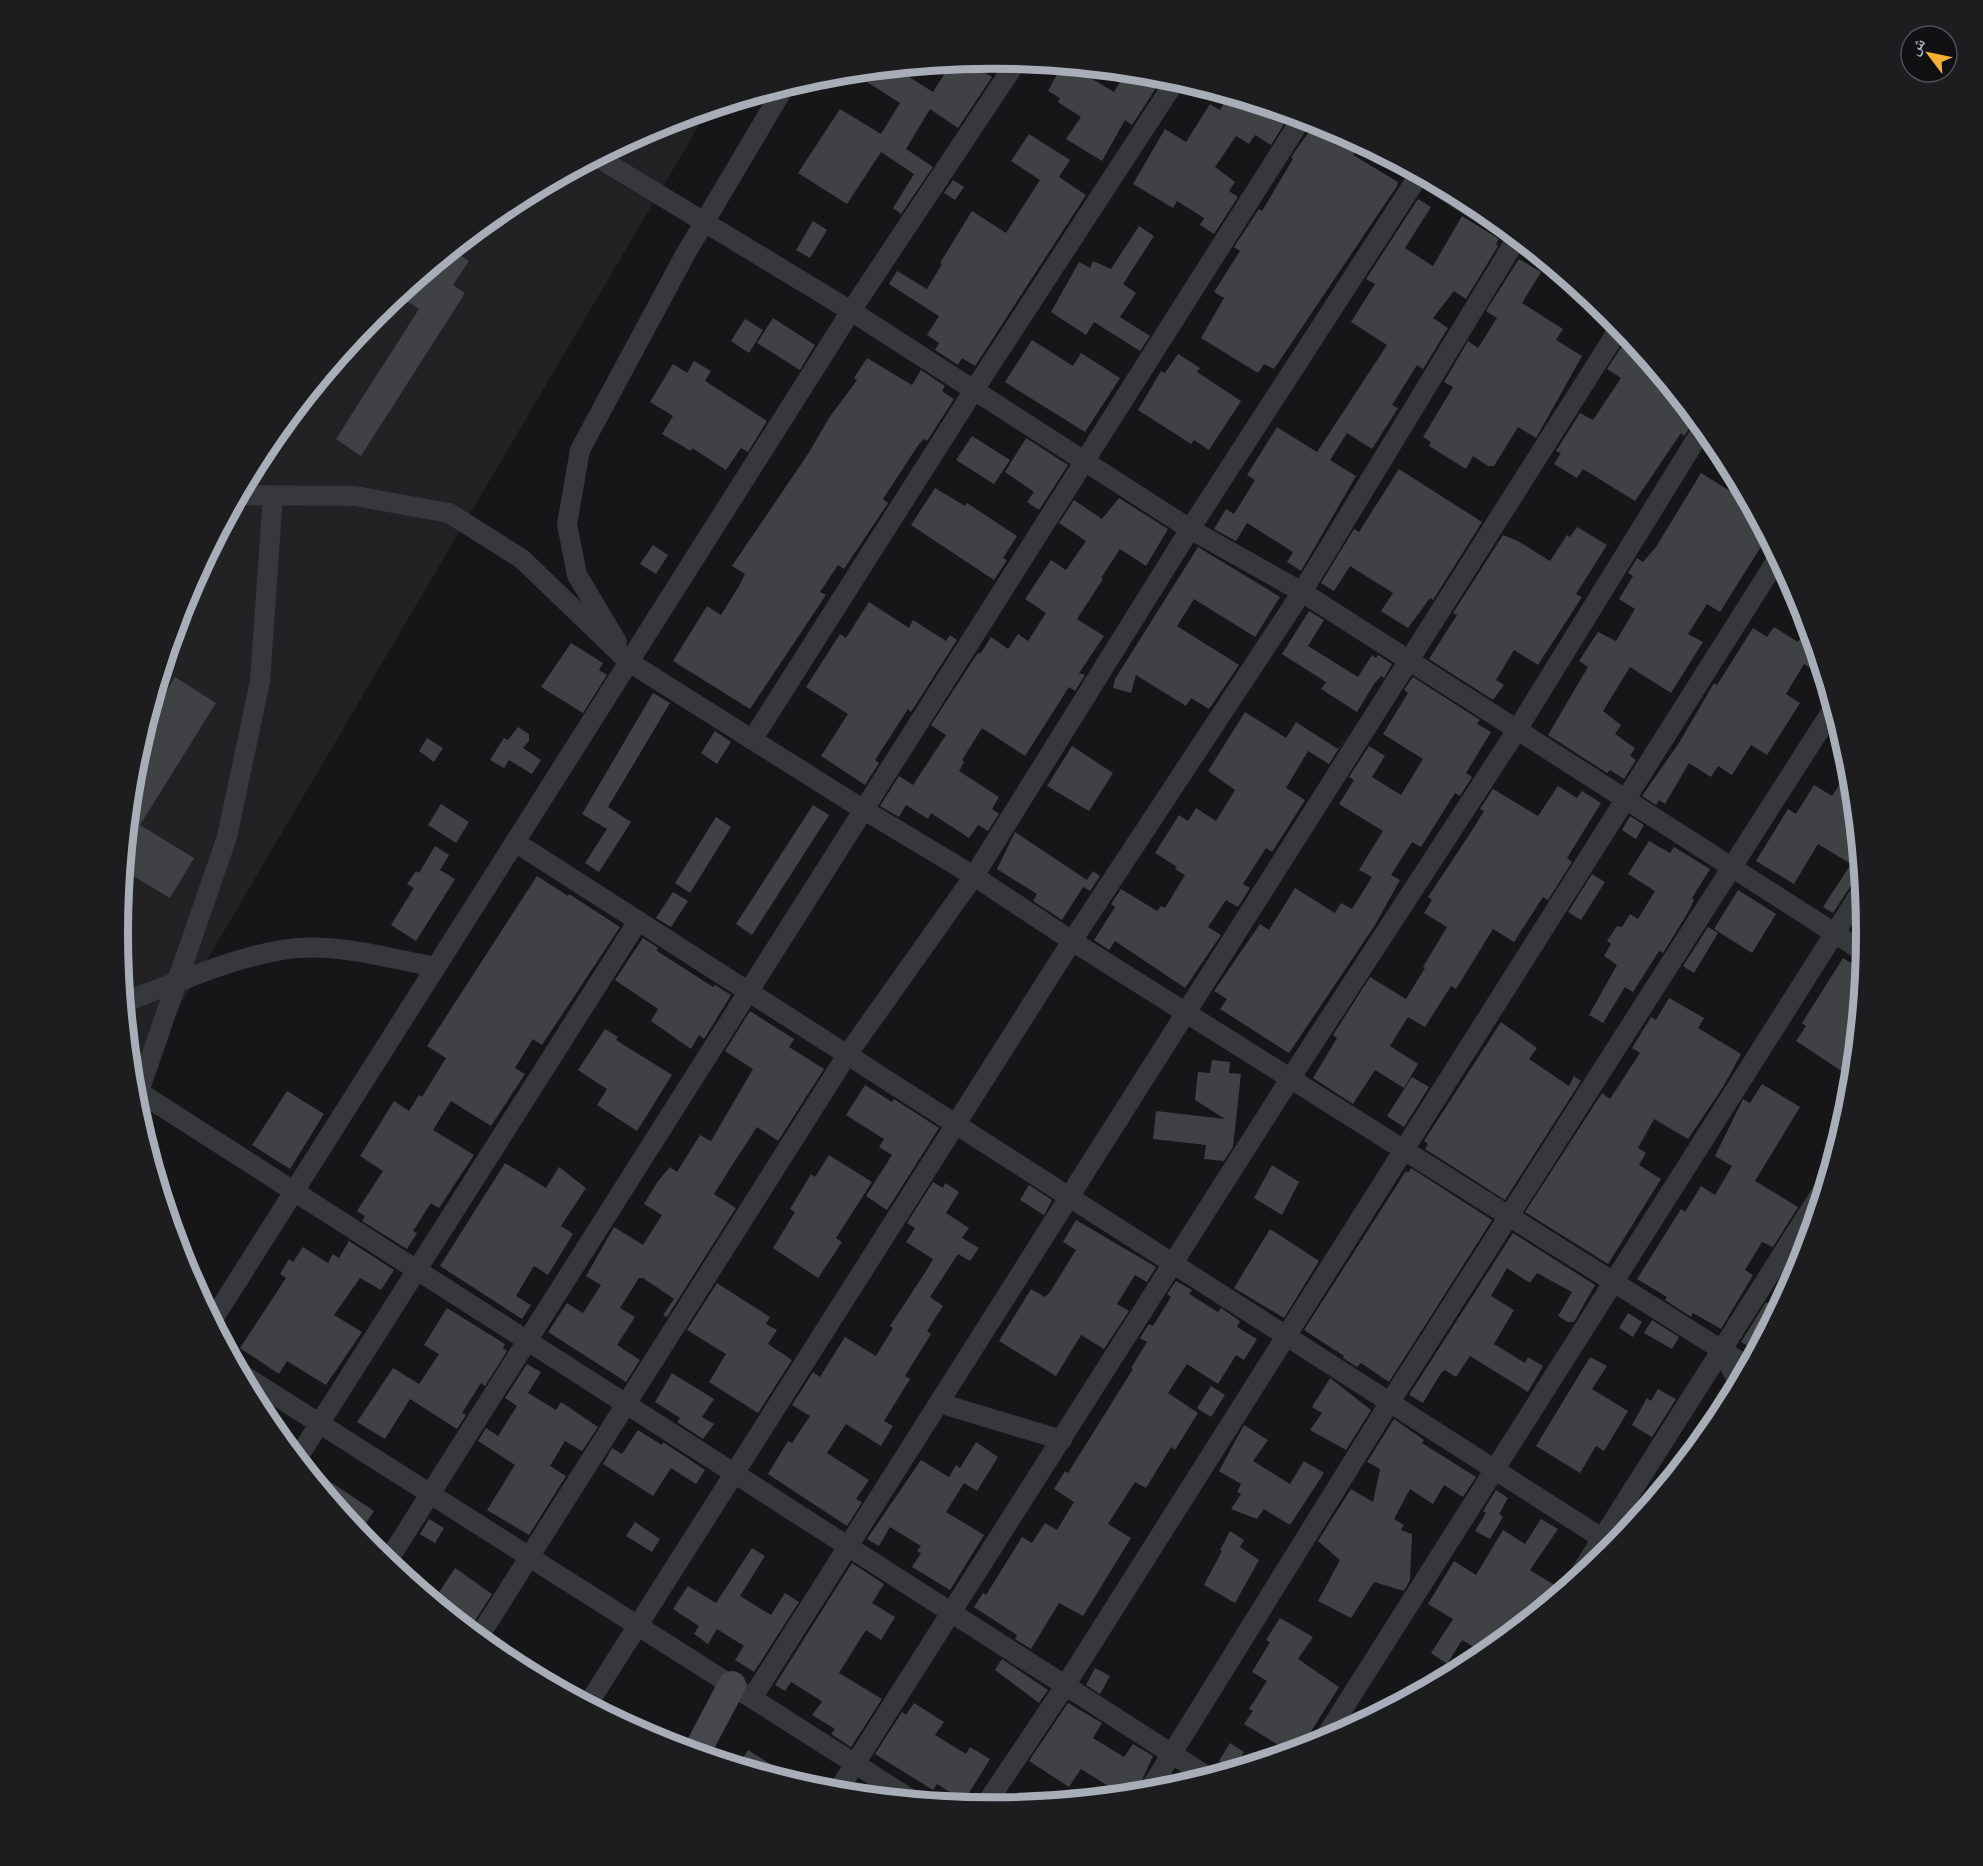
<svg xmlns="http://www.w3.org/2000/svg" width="1983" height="1866" font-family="'Archivo Narrow','Noto Naskh Arabic',sans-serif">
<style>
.built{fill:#222225}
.building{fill:#404145}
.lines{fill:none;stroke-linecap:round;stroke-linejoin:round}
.street{stroke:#37383d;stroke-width:20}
.secondary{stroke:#45474d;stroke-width:28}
.rim{fill:none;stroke:#a8adb8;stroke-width:8}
</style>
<rect width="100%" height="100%" fill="#161618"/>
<polygon class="built" points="708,110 132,1087 117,933 134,762 184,598 265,447 373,314 506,206 657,125"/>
<g class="building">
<polygon points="967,61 992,77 958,128 930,109 906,149 933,167 901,214 893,208 914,174 881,152 847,204 798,173 840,109 881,134 900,103 851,72 895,68 933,92 952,62"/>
<polygon points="1062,65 1079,71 1114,92 1126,72 1160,75 1155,83 1158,85 1132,125 1125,120 1102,161 1066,139 1081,117 1058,102 1060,98 1048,91"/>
<polygon points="1229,95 1262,106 1260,110 1284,124 1271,145 1255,135 1249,144 1236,136 1215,167 1235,182 1229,191 1238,197 1214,234 1200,225 1204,218 1177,201 1173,208 1133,184 1165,129 1186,142 1210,104 1220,110"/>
<polygon points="1316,122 1360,145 1353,155 1398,182 1397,186 1274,369 1264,364 1258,373 1201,338 1224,298 1214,292 1240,251 1234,247 1259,209 1262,211 1293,159 1291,157"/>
<polygon points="1029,134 1070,160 1059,177 1086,195 975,366 962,358 958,365 935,350 939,343 927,335 939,316 889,284 897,271 927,289 942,264 940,263 972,211 1006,233 1040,180 1011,161"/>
<polygon points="953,180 964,187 955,200 944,193"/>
<polygon points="1418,199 1431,207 1405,248 1433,266 1462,216 1499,239 1496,244 1498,246 1466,299 1454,291 1433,318 1448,328 1423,369 1417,365 1392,405 1398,408 1372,449 1347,433 1330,460 1356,476 1301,571 1287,562 1293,552 1247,523 1236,541 1214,529 1226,509 1234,514 1255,480 1247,475 1277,427 1317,452 1387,345 1351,322 1375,284 1366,279"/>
<polygon points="813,221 827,230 810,258 796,250"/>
<polygon points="1139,226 1154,236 1123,284 1136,293 1120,317 1150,336 1140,351 1094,322 1086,335 1051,312 1079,262 1090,268 1093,261 1111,269"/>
<polygon points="452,250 469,261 453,285 465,293 361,456 336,439 419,309 397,295"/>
<polygon points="1519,259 1541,272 1522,303 1563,329 1556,340 1582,356 1536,438 1518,427 1494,466 1488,466 1473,456 1466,469 1429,446 1431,442 1423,437 1453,387 1444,382 1468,341 1478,348 1497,318 1486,311"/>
<polygon points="773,318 815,345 800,370 757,343"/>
<polygon points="745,319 763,330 749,353 731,341"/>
<polygon points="1628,337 1696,419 1684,436 1681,433 1635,501 1583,469 1577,478 1554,464 1561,453 1556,451 1580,413 1593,420 1621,378 1607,369"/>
<polygon points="1032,340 1073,366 1081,353 1120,378 1085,432 1005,382"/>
<polygon points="1178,354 1200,368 1197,372 1241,401 1209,450 1194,440 1191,444 1138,410 1161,371 1165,373"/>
<polygon points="867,358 912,385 921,370 945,386 942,391 954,399 927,441 924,439 919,444 883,499 888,503 844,569 838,565 820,592 826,595 750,709 673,661 707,606 721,615 739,586 745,574 732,566 808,454 829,418 857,380 854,378"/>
<polygon points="694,361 711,371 705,381 767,421 748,452 741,448 726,470 692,448 691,451 662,434 673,416 650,402 673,364 687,373"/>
<polygon points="972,436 1010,460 994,484 956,460"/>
<polygon points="1026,438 1068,465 1039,510 1027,502 1034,492 1005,472"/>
<polygon points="1399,469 1482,522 1433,600 1430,598 1408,628 1381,611 1393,593 1350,566 1334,591 1321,583 1354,529 1359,532"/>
<polygon points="1701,473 1730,491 1736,480 1767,537 1720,612 1707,604 1688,634 1703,642 1671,693 1630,667 1603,711 1621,725 1615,734 1635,748 1630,756 1636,760 1624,779 1610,770 1607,773 1548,735 1588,667 1579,661 1598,632 1616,641 1635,609 1619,599 1633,576 1628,573 1637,558 1643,562 1656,547"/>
<polygon points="935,488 965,506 967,503 1017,536 1003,558 1007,560 994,580 911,525"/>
<polygon points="1119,498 1168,529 1146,566 1120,549 1101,578 1103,579 1077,619 1104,636 1079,673 1085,675 1075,691 1069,687 1025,756 982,728 962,760 964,762 959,771 999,797 992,809 999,814 988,831 978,825 969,838 931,813 928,819 906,805 899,817 880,806 899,776 913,785 946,735 931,725 977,654 981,653 991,637 1008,649 1018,634 1028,641 1046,613 1025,599 1051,560 1066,570 1086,541 1059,523 1074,500 1102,519"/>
<polygon points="1577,527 1607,545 1576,594 1582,597 1538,665 1514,650 1496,680 1504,685 1493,700 1429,659 1457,615 1453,613 1503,535 1518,541 1550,561 1567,535 1570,537"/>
<polygon points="653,545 668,555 656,574 640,564"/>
<polygon points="1198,547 1280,597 1255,637 1194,599 1177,626 1239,665 1209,709 1191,698 1186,706 1136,675 1131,693 1113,688 1115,679"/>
<polygon points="869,602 909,628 913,620 946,641 950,635 957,640 911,712 908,709 875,760 879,763 865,785 821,756 848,714 806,687 840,634 846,638"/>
<polygon points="1309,611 1324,620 1308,646 1358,677 1372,655 1376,658 1378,655 1392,664 1384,678 1381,676 1374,684 1357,712 1321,689 1326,682 1282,654"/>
<polygon points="1808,626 1823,676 1804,664 1786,694 1800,703 1767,755 1751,745 1732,775 1718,766 1711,777 1689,763 1665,804 1659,800 1656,805 1642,796 1679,743 1714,683 1717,685 1753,628 1767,637 1774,627 1798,642"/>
<polygon points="571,643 603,663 599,670 607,675 583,713 541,687"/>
<polygon points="175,677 216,703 140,825 194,858 170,898 123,870 134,762 145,725"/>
<polygon points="1413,677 1480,720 1477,724 1491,732 1466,773 1472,777 1460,796 1455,793 1421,847 1412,842 1391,875 1400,880 1375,925 1289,1053 1220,1009 1227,999 1214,991 1260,924 1269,930 1295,888 1335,913 1341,903 1352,909 1372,877 1359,870 1383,831 1339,804 1354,780 1349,777 1369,746 1385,756 1372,777 1401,795 1423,759 1383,734 1408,693 1404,690"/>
<polygon points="653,693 670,703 608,807 631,822 599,872 585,863 607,829 582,814"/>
<polygon points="1245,712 1286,738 1296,722 1338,749 1349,733 1329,764 1308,751 1286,788 1305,800 1272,852 1266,848 1243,884 1250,888 1238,907 1226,900 1208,927 1221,935 1185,988 1115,941 1109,950 1094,940 1115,907 1111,904 1121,889 1157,911 1161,906 1165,908 1185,875 1175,869 1177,867 1155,853 1179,815 1188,821 1196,808 1216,821 1235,790 1208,771"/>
<polygon points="518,727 529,734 529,741 523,748 541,760 532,774 509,760 504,768 490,760 504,738 508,740"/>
<polygon points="715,731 731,742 717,764 701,753"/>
<polygon points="427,738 443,748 434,762 419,751"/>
<polygon points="1072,746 1113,773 1089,811 1047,786"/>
<polygon points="1850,768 1861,878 1852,884 1833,913 1823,907 1851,864 1818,844 1794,884 1756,861 1788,809 1796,814 1814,785 1832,796"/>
<polygon points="1558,786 1577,798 1582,791 1601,803 1567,858 1572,862 1548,900 1543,897 1514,942 1493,929 1456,989 1451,986 1425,1027 1408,1017 1390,1046 1418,1064 1404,1088 1375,1070 1353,1104 1313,1078 1337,1038 1333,1035 1370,977 1406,999 1425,968 1423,967 1447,927 1424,913 1432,900 1428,897 1471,832 1484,811 1480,809 1493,789 1538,816"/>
<polygon points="441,804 469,822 456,843 428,825"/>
<polygon points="813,805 829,815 752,935 736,924"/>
<polygon points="1630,816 1644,825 1636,839 1622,830"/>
<polygon points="716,817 731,827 690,893 675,883"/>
<polygon points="1015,832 1087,880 1093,871 1100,876 1090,891 1083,887 1062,920 1033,901 1037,894 997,869"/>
<polygon points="1649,841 1670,853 1674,847 1710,869 1692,898 1694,900 1687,914 1663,953 1659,951 1633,992 1625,987 1603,1023 1589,1015 1617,965 1604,956 1611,944 1607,941 1617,926 1622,927 1630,914 1638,919 1655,891 1628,874"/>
<polygon points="435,846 449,855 440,870 455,879 416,941 391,925 414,888 407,884 416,871 419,873"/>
<polygon points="1592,874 1605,882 1581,920 1568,912"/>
<polygon points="537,876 568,896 569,894 620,927 542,1045 533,1039 515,1068 525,1074 491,1126 451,1101 433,1130 474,1155 439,1208 431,1203 413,1231 417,1233 407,1249 362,1221 365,1216 357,1211 383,1171 360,1156 394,1101 409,1111 419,1095 422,1097 446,1058 427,1046"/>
<polygon points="1738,890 1776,914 1752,953 1714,929"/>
<polygon points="673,892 688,901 671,927 656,918"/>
<polygon points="1708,927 1718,933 1694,973 1683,966"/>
<polygon points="643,938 658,948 657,951 713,987 715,985 731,995 704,1039 699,1035 691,1049 651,1021 658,1009 615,980"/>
<polygon points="1843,958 1862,970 1852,1078 1796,1041 1806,1026 1802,1023"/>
<polygon points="1669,998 1704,1018 1698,1028 1741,1054 1723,1087 1688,1139 1654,1119 1638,1148 1646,1153 1639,1165 1661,1179 1608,1264 1525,1212 1602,1093 1610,1099 1640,1053 1632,1048 1651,1017 1656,1020"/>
<polygon points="750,1011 794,1039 789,1047 824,1069 778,1141 757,1127 731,1167 714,1194 736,1208 667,1317 663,1315 674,1299 643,1278 639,1278 620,1308 635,1317 617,1345 640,1360 626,1382 548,1332 567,1303 583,1313 601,1285 586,1276 614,1227 643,1245 662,1215 644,1204 658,1181 670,1167 677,1172 700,1135 711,1141 753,1069 725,1051"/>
<polygon points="1501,1022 1537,1048 1529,1059 1569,1086 1574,1076 1581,1081 1505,1200 1425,1149 1428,1144 1424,1141"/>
<polygon points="605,1029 618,1037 616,1040 672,1075 637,1131 597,1105 607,1089 578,1070"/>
<polygon points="1212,1060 1230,1062 1229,1073 1241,1074 1233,1147 1224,1161 1204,1159 1206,1145 1153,1139 1156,1111 1225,1119 1195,1100 1198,1072 1210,1073"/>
<polygon points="1412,1077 1429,1087 1404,1127 1387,1116"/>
<polygon points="1762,1084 1800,1107 1755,1181 1798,1207 1773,1247 1762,1242 1745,1270 1753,1275 1721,1329 1693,1313 1691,1317 1665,1300 1667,1297 1637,1279 1681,1209 1685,1212 1701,1186 1715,1195 1732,1166 1715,1156 1743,1099 1750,1103"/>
<polygon points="865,1085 892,1102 894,1099 939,1128 887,1210 866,1196 892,1155 879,1147 884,1139 846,1115"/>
<polygon points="287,1091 324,1114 290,1169 252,1145"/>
<polygon points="829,1155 872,1182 836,1238 842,1242 818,1278 773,1248 795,1212 790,1209 811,1174 815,1177"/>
<polygon points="505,1163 546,1188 559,1167 586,1188 561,1226 573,1234 548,1275 534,1266 516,1296 531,1305 522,1319 440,1266"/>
<polygon points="1272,1165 1299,1182 1282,1215 1254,1198"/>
<polygon points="1411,1168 1492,1220 1389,1382 1361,1363 1357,1367 1343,1358 1344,1356 1304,1330 1406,1171 1408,1173"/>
<polygon points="933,1182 943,1188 945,1183 959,1192 946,1213 969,1228 962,1238 979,1248 970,1261 958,1254 930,1297 943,1306 927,1331 931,1334 905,1376 910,1379 884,1421 893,1426 881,1446 846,1424 827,1453 869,1480 856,1499 862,1502 847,1526 768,1474 788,1441 792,1443 810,1416 792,1405 813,1372 820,1377 845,1337 876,1356 893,1328 890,1326 928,1268 933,1259 906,1242 915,1228 907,1223"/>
<polygon points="1029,1185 1052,1200 1044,1215 1020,1200"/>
<polygon points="1076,1220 1156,1267 1147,1282 1135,1275 1117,1304 1129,1311 1104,1349 1081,1335 1056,1376 999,1341 1031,1289 1045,1297 1050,1292 1076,1250 1063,1242"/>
<polygon points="1270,1229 1319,1261 1284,1318 1234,1288"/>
<polygon points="1513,1233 1595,1285 1574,1322 1568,1322 1558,1316 1572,1292 1537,1273 1530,1283 1507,1268 1491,1296 1514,1310 1494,1344 1525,1363 1528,1357 1543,1366 1528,1392 1470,1356 1456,1377 1445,1370 1441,1373 1423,1403 1409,1395"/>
<polygon points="349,1241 394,1270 381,1290 360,1278 334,1315 362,1332 326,1385 287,1361 279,1374 240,1348 286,1278 280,1274 289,1259 293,1262 303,1247 328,1263 333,1254 339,1258"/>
<polygon points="1176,1281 1192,1290 1189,1294 1218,1312 1221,1308 1240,1321 1237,1327 1257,1339 1244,1360 1236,1355 1218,1384 1187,1364 1168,1393 1198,1413 1175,1450 1171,1447 1146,1488 1135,1482 1108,1524 1131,1538 1083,1616 1059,1603 1031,1649 1015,1639 1017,1635 974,1607 983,1593 986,1595 1022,1537 1032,1543 1045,1523 1057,1530 1074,1502 1054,1489 1065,1471 1068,1473 1133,1369 1131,1368 1147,1342 1140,1338 1149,1324 1153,1326 1171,1297 1167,1294"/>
<polygon points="717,1283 770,1317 766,1324 777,1330 768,1344 792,1360 758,1413 709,1382 726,1354 687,1330"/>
<polygon points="1766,1302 1777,1309 1755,1350 1741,1342"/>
<polygon points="447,1308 505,1344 503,1348 507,1351 485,1386 481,1383 462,1413 466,1415 457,1429 410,1399 385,1439 357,1422 393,1368 419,1384 439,1354 424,1345"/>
<polygon points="1628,1313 1642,1322 1633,1337 1619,1328"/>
<polygon points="1652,1320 1679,1337 1672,1349 1644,1333"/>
<polygon points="1590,1357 1607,1366 1592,1389 1628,1411 1604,1451 1596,1446 1580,1473 1536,1446"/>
<polygon points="527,1364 541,1372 528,1393 556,1410 561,1402 598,1427 582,1451 565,1441 550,1466 566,1476 529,1535 487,1510 515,1465 478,1441 486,1428 498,1436 517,1406 505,1398"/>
<polygon points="672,1373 714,1399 702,1417 714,1424 703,1439 677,1422 680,1418 655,1402"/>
<polygon points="1330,1378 1371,1410 1346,1450 1310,1430 1322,1413 1312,1407"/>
<polygon points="1211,1386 1225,1395 1211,1417 1197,1408"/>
<polygon points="1658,1389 1676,1399 1652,1437 1632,1425 1647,1398 1651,1401"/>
<polygon points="1394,1419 1424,1440 1422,1443 1476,1477 1463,1497 1444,1485 1433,1504 1410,1489 1394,1519 1404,1525 1401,1530 1412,1534 1410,1580 1404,1591 1374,1582 1351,1618 1318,1601 1340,1560 1318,1541 1351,1489 1373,1502 1380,1469 1367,1462"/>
<polygon points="1244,1425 1268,1440 1253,1461 1290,1484 1304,1461 1324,1473 1290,1525 1264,1509 1257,1519 1231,1509 1241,1494 1237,1492 1241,1484 1219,1471"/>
<polygon points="638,1430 662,1445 663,1442 705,1470 696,1484 671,1468 653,1496 603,1464 612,1448 622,1454"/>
<polygon points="976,1442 998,1457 977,1491 964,1483 946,1512 984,1535 950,1590 912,1567 921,1553 917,1551 921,1546 890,1527 879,1546 867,1539 921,1460 949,1477 956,1465 960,1468"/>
<polygon points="307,1466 374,1511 359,1534 305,1468"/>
<polygon points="1496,1490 1508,1498 1499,1514 1503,1517 1490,1539 1475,1531 1486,1513 1483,1511"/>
<polygon points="429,1519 444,1528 435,1543 420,1534"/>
<polygon points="1541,1519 1558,1529 1530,1570 1556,1586 1545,1605 1485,1654 1462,1640 1447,1664 1431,1653 1453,1619 1428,1604 1454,1561 1476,1575 1503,1530 1525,1544"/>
<polygon points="635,1522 660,1539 652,1552 626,1536"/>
<polygon points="1230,1531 1244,1540 1240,1547 1259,1560 1235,1603 1204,1585 1222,1551 1220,1550"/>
<polygon points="752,1548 765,1556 740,1596 771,1615 785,1593 799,1602 754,1672 735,1660 744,1646 717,1629 708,1644 694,1634 699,1626 673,1609 688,1586 716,1603"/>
<polygon points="852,1563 884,1584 872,1603 895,1617 881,1640 866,1630 839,1673 882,1699 851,1747 831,1734 835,1729 812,1715 822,1702 820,1700 791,1682 785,1691 775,1685"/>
<polygon points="455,1568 492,1594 471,1627 436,1603 436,1597"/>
<polygon points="1280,1618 1313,1637 1298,1659 1339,1687 1300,1749 1290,1752 1244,1724 1253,1711 1249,1709 1267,1681 1252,1672 1270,1642 1266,1640"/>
<polygon points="1002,1659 1048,1690 1039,1703 995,1670"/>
<polygon points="1095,1668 1110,1676 1100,1694 1086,1685"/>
<polygon points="914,1703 944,1722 935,1735 966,1754 970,1747 990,1759 964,1801 937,1784 933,1790 875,1754 902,1712 906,1715"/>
<polygon points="1068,1703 1102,1723 1093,1738 1124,1757 1133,1744 1153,1756 1136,1793 1102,1797 1108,1786 1081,1769 1069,1787 1029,1761"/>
<polygon points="1230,1743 1244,1752 1232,1770 1219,1761"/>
<polygon points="748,1750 788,1775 786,1780 738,1766"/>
</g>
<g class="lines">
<g class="street">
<polyline points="597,157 851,311 1190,529 1302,592 1864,952"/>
<polyline points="1424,177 1510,232"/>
<polyline points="239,495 355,496 449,513 522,559 629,662 864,810 974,876 1072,941 1747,1366"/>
<polyline points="617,642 577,575 567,524 580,450 686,253 785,86"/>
<polyline points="752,740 974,390 1176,80"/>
<polyline points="515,842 1614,1546"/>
<path d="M124,1002C177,983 244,952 299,948C344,945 392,959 436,967"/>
<polyline points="139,1092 1208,1777"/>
<polyline points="135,1103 227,837 260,681 273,496"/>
<polyline points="212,1321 851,311 1017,61"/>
<polyline points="1723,1353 1738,1382"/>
<polyline points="240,1373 912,1800"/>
<polyline points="939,1403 1062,1440"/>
<polyline points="297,1459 638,921"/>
<polyline points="387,1562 1302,118"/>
<polyline points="1577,1578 1823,1190"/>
<polyline points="478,1638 847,1055 974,876 1190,529 1419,175"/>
<polyline points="752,1698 1620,327"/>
<polyline points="588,1704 1072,941 1302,592 1517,238"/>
<polyline points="1322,1742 1862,890"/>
<polyline points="837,1792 1290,1079 1517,730 1703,428"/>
<polyline points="1148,1792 1390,1402 1833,709"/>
<polyline points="984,1807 1065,1686 1778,558"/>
</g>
<polyline class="secondary" points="696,1753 732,1685"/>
</g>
<path d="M0 0H1983V1866H0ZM128 933a864 864 0 1 1 1728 0a864 864 0 1 1-1728 0Z" fill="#1d1d20" fill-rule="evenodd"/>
<path class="rim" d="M128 933a864 864 0 1 1 1728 0a864 864 0 1 1-1728 0Z"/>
<g transform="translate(1929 54) rotate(302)"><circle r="28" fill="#111113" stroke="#4d4f55" stroke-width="1.5"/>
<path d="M0-4.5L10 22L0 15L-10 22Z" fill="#f2b134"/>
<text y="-9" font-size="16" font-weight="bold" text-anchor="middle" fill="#a8adb8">ش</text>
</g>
</svg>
